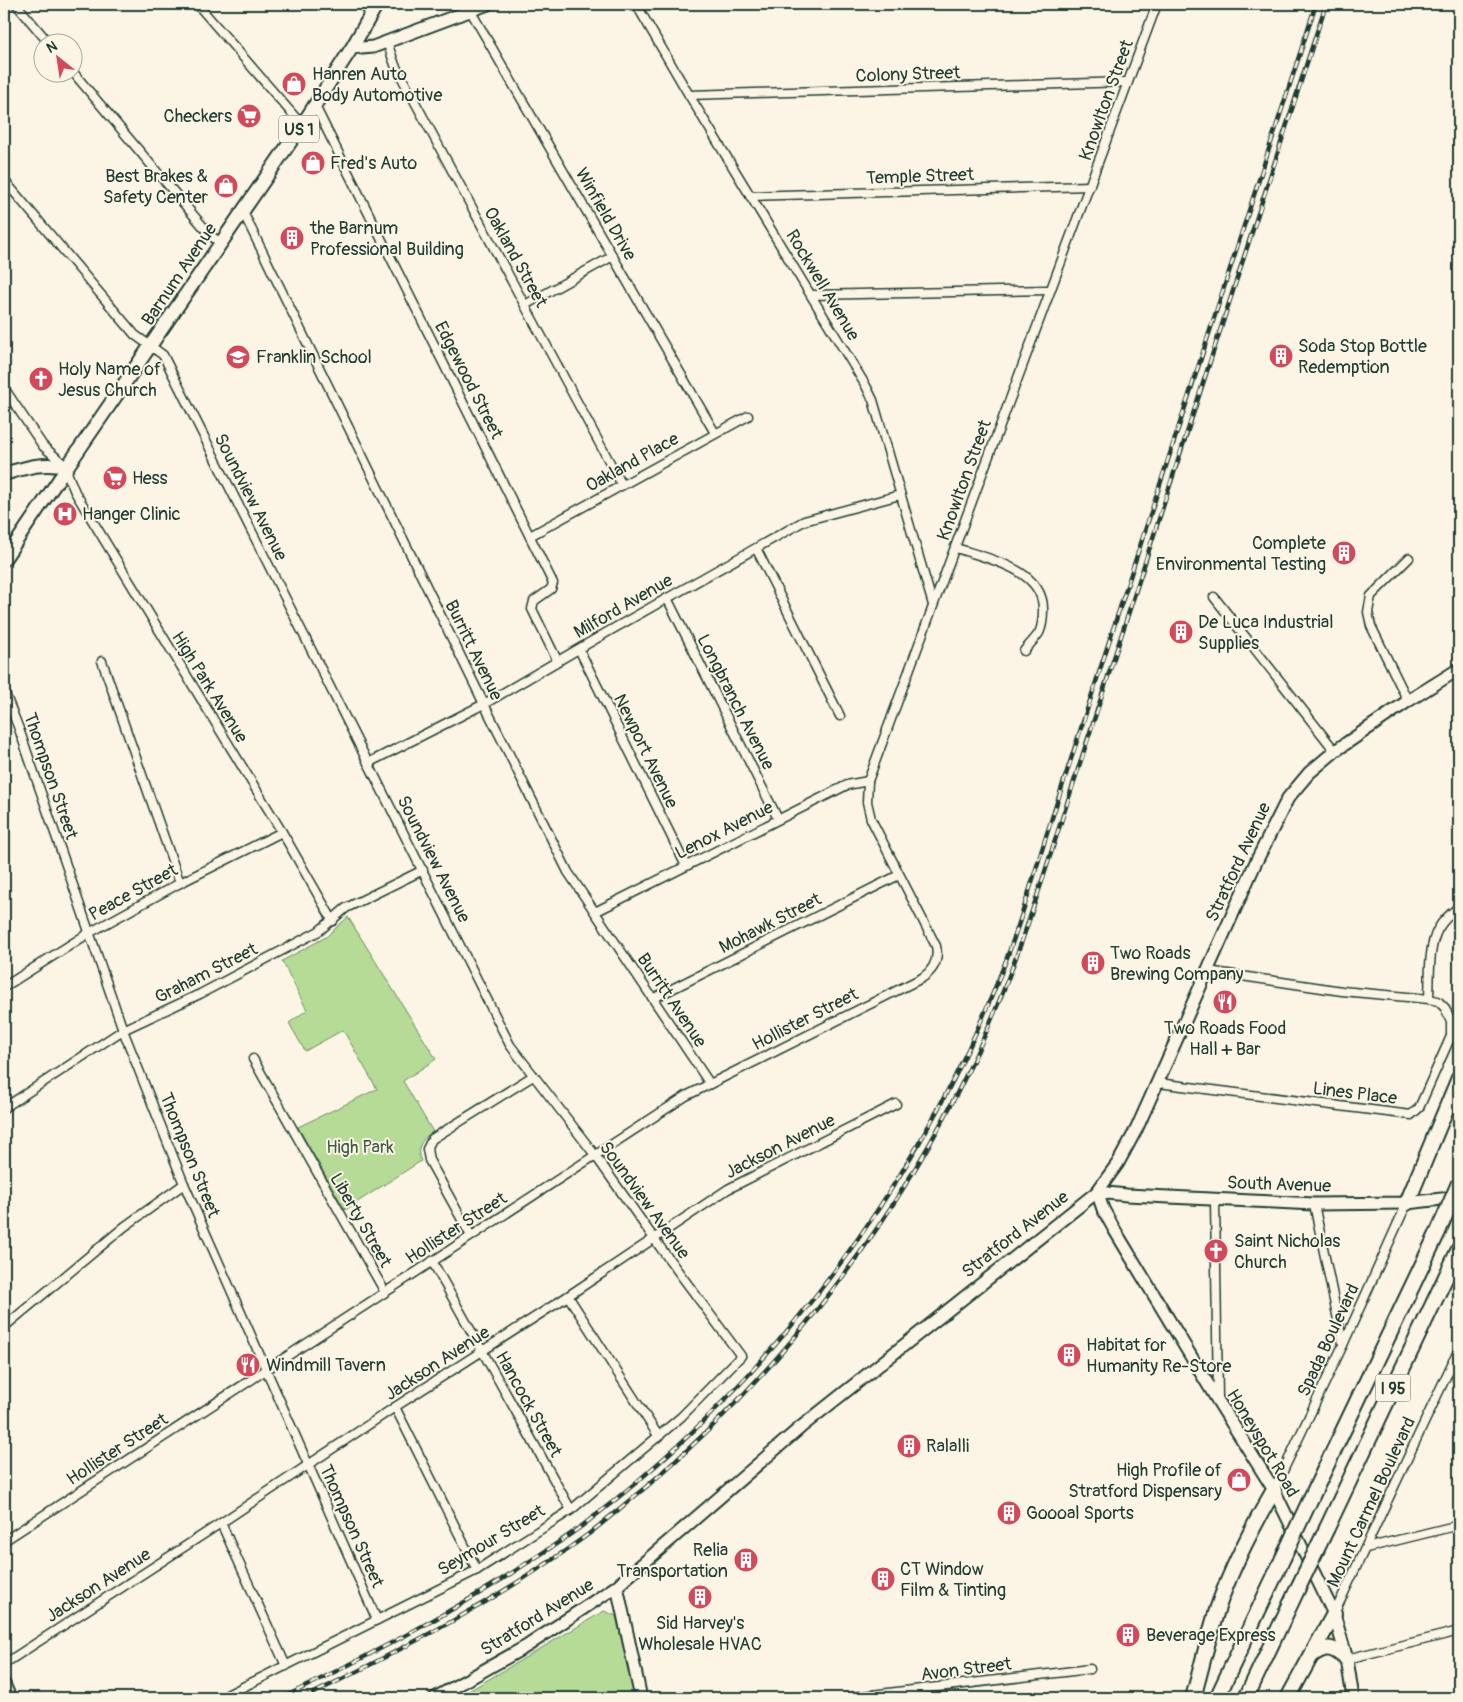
<svg xmlns="http://www.w3.org/2000/svg" width="1463" height="1702" font-family="Pangolin,sans-serif">
<style>
.green{fill:#b5db97;stroke:#6a8c66}
.lines{fill:none;stroke-linecap:round;stroke-linejoin:round}
.street-casing{stroke:#1f3d34;stroke-width:11}
.secondary-casing{stroke:#1f3d34;stroke-width:15}
.primary-casing{stroke:#1f3d34;stroke-width:16}
.highway-casing{stroke:#1f3d34;stroke-width:18}
.street{stroke:#fcf5e5;stroke-width:8}
.secondary{stroke:#fcf5e5;stroke-width:11}
.primary{stroke:#fcf5e5;stroke-width:12}
.highway{stroke:#fcf5e5;stroke-width:14}
.rail-casing{stroke:#1f3d34;stroke-width:4.5}
.rail{stroke:#fcf5e5;stroke-width:2.5;stroke-dasharray:8;stroke-linecap:butt}
.highway-bridge-casing{stroke:#1f3d34;stroke-width:18;stroke-linecap:butt}
.highway-bridge{stroke:#fcf5e5;stroke-width:14}
.labels{text-anchor:middle;stroke-width:4;stroke-linejoin:round;paint-order:stroke}
.shield{fill:#fcf5e5;stroke:#617469;stroke-width:1}
.shield-label{font-size:16px;font-weight:bold;fill:#1f3d34}
.poi-label{font-size:18px;fill:#1f3d34;stroke:#fcf5e5;text-anchor:start}
.street-label{font-size:18px;fill:#1f3d34;stroke:#fcf5e5}
.park-label{font-size:18px;fill:#3d5d48;stroke:#fcf5e5}
</style>
<rect width="100%" height="100%" fill="#fcf5e5"/>
<filter id="ink" filterUnits="userSpaceOnUse"><feTurbulence type="fractalNoise" baseFrequency=".02" numOctaves="2"/><feDisplacementMap in="SourceGraphic" scale="10" xChannelSelector="R" yChannelSelector="G"/><feConvolveMatrix kernelMatrix="1 2 1 2 8 2 1 2 1" color-interpolation-filters="sRGB"/></filter>
<g filter="url(#ink)">
<g class="green">
<path d="M348,917L436,1059L403,1081L433,1132C422,1138 415,1149 421,1161L345,1210L298,1127L377,1089L343,1030L305,1051L289,1023L307,1010L282,961L326,937Z"/>
<polygon points="604,1611 616,1616 635,1698 457,1698"/>
</g>
<g class="lines">
<defs>
<g id="street">
<polyline points="16,4 48,42"/>
<polyline points="197,4 302,125"/>
<polyline points="362,4 371,14"/>
<polyline points="636,4 689,95 866,386 873,400 933,605"/>
<polyline points="470,10 715,433"/>
<polyline points="387,42 395,65 622,485"/>
<polyline points="72,71 211,236 221,243"/>
<polyline points="689,95 1128,82"/>
<polyline points="315,106 553,583 551,589 534,601 532,609 558,662"/>
<polyline points="4,180 135,335 163,355 510,1045 595,1155 660,1247 741,1356 681,1417 571,1510 477,1570 221,1698"/>
<polyline points="750,196 1090,186"/>
<polyline points="243,212 484,704 568,872 710,1084"/>
<polyline points="812,295 1050,290"/>
<polyline points="525,305 613,256"/>
<polyline points="4,388 43,446 67,467 68,475 75,492 282,832 333,921"/>
<polyline points="530,536 748,416"/>
<polyline points="756,548 840,716"/>
<path d="M956,548C986,558 1044,569 1043,610C1043,617 1042,627 1039,633C1035,639 1029,645 1024,651"/>
<polyline points="1214,597 1335,751"/>
<polyline points="667,598 778,819"/>
<polyline points="579,649 686,866"/>
<polyline points="102,661 180,883"/>
<polyline points="4,691 19,729 123,1030 184,1184 377,1620"/>
<polyline points="1408,701 1371,626 1368,612 1371,596 1409,558"/>
<polyline points="368,763 484,704 611,630 804,521 900,495"/>
<polyline points="595,912 847,785 868,781"/>
<polyline points="4,987 89,933 180,883 282,832"/>
<polyline points="654,998 899,875"/>
<path d="M1429,999C1430,979 1428,947 1438,929C1443,920 1451,913 1459,907"/>
<polyline points="253,1059 385,1292"/>
<polyline points="1158,1083 1411,1115 1419,1108 1451,1036 1451,1021 1445,1008 1438,1001 1429,999 1342,991 1208,971"/>
<polyline points="4,1108 123,1030 200,994 319,931 346,908 423,870"/>
<polyline points="1215,1200 1218,1398"/>
<polyline points="1314,1204 1343,1344"/>
<polyline points="471,1236 429,1160 427,1149 432,1139 533,1076"/>
<polyline points="432,1261 571,1510"/>
<polyline points="568,1296 659,1437"/>
<polyline points="4,1327 124,1227 184,1184"/>
<polyline points="1453,1361 1459,1386"/>
<polyline points="395,1407 477,1570"/>
<polyline points="1274,1490 1343,1345 1407,1203"/>
<polyline points="221,1523 286,1666"/>
<path d="M4,1541L686,1096L922,978C934,970 939,960 936,946L871,819L867,802L868,781L1157,4"/>
<polyline points="1366,1548 1459,1525"/>
<polyline points="1334,1614 1459,1349"/>
<polyline points="1347,1659 1459,1631"/>
<polyline points="4,1664 221,1523 395,1407 568,1296 728,1189 896,1104"/>
<polyline points="846,1698 1090,1669"/>
</g>
<g id="secondary">
<polyline points="353,46 362,48 373,47 488,4"/>
<polyline points="4,560 67,467"/>
<polyline points="617,1586 641,1698"/>
<polyline points="4,1684 10,1698"/>
<polyline points="435,1698 527,1646 617,1586 801,1427 1097,1192 1118,1163 1137,1128 1255,864 1288,798 1309,773 1335,751 1408,701 1459,669"/>
<polyline points="1353,1698 1347,1659 1334,1614 1274,1490 1218,1401 1114,1229 1103,1209 1097,1192 1127,1195 1314,1204 1407,1203 1459,1197"/>
</g>
<path id="primary" d="M4,474C27,467 42,462 67,467L302,125L353,46L377,4"/>
<g id="highway">
<polyline points="1407,1203 1459,1078"/>
<polyline points="1311,1498 1438,1232"/>
<polyline points="1327,1528 1459,1249"/>
<path d="M1312,1655C1327,1644 1334,1648 1347,1659"/>
<path d="M1193,1698C1201,1669 1208,1639 1217,1610C1231,1568 1252,1528 1274,1490"/>
<polyline points="1217,1698 1283,1558"/>
<polyline points="1246,1698 1298,1588"/>
<polyline points="1288,1698 1334,1614"/>
</g>
</defs>
<use href="#street" class="street-casing"/>
<use href="#secondary" class="secondary-casing"/>
<use href="#primary" class="primary-casing"/>
<use href="#highway" class="highway-casing"/>
<use href="#street" class="street"/>
<use href="#secondary" class="secondary"/>
<use href="#primary" class="primary"/>
<use href="#highway" class="highway"/>
<defs>
<g id="rail">
<path d="M282,1698C366,1657 449,1615 527,1563C547,1550 568,1537 587,1522C774,1379 921,1182 1005,963C1022,918 1035,871 1050,824C1073,755 1095,686 1117,617C1183,412 1250,208 1316,4"/>
<path d="M304,1698C403,1649 501,1599 590,1533C609,1518 627,1502 646,1487C782,1371 895,1224 972,1063C1008,988 1033,910 1058,831C1081,762 1103,693 1125,624C1191,417 1260,211 1326,4"/>
</g>
</defs>
<use href="#rail" class="rail-casing"/>
<use href="#rail" class="rail"/>
<defs>
<g id="highway-bridge">
<polyline points="1438,1232 1459,1183"/>
<polyline points="1283,1558 1311,1498"/>
<polyline points="1298,1588 1327,1528"/>
</g>
</defs>
<use href="#highway-bridge" class="highway-bridge-casing"/>
<use href="#highway-bridge" class="highway-bridge"/>
</g>
</g>
<defs>
<symbol id="shop-disc" viewBox="-11 -11 22 22"><circle r="9.5" fill="#d1495b" stroke="#fcf5e5"/><path d="M-5-2.5h2.3a2.7 3.5 0 0 1 5.4 0H5L5.5 6h-11ZM-1.5-2.5h3a1.5 2.3 0 0 0-3 0Z" fill="#fff"/></symbol>
<symbol id="supermarket-disc" viewBox="-11 -11 22 22"><circle r="9.5" fill="#d1495b" stroke="#fcf5e5"/><path d="M-6-5.5h2.5l.6 2H6L4.5 2H-2.5L-4.4-4H-6ZM-1.5 3.2a1.3 1.3 0 1 0 .1 0ZM3 3.2a1.3 1.3 0 1 0 .1 0Z" fill="#fff"/></symbol>
<symbol id="building-disc" viewBox="-11 -11 22 22"><circle r="9.5" fill="#d1495b" stroke="#fcf5e5"/><path d="M-4-6H4V6H1V3H-1V6H-4ZM-2.5-4.3h1.7v1.8h-1.7ZM.8-4.3h1.7v1.8H.8ZM-2.5-1h1.7V.8h-1.7ZM.8-1h1.7V.8H.8Z" fill="#fff"/></symbol>
<symbol id="school-disc" viewBox="-11 -11 22 22"><circle r="9.5" fill="#d1495b" stroke="#fcf5e5"/><path d="M0-5L7-2L0 1L-7-2ZM-4 1L0 2.5L4 1V4Q0 6-4 4Z" fill="#fff"/></symbol>
<symbol id="church-disc" viewBox="-11 -11 22 22"><circle r="9.5" fill="#d1495b" stroke="#fcf5e5"/><path d="M-1.2-6h2.4v3.5h3.3v2.4h-3.3V6h-2.4V-.1h-3.3v-2.4h3.3Z" fill="#fff"/></symbol>
<symbol id="hospital-disc" viewBox="-11 -11 22 22"><circle r="9.5" fill="#d1495b" stroke="#fcf5e5"/><path d="M-5-5h3v3.5h4V-5h3V5h-3V1.5h-4V5h-3Z" fill="#fff"/></symbol>
<symbol id="restaurant-disc" viewBox="-11 -11 22 22"><circle r="9.5" fill="#d1495b" stroke="#fcf5e5"/><path d="M-5-6h1v4h1v-4h1v4h1v-4h1v5L-1.5 .5V6h-2V.5L-5-1ZM5-6V6H3V1.5H1.5Q1.5-4 5-6Z" fill="#fff"/></symbol>
</defs>
<g fill-rule="evenodd">
<use href="#shop-disc" x="280" y="70" width="28" height="28"/>
<use href="#supermarket-disc" x="235" y="102" width="28" height="28"/>
<use href="#shop-disc" x="299" y="149" width="28" height="28"/>
<use href="#shop-disc" x="212" y="172" width="28" height="28"/>
<use href="#building-disc" x="278" y="224" width="28" height="28"/>
<use href="#building-disc" x="1267" y="342" width="28" height="28"/>
<use href="#school-disc" x="224" y="343" width="28" height="28"/>
<use href="#church-disc" x="27" y="365" width="28" height="28"/>
<use href="#supermarket-disc" x="101" y="464" width="28" height="28"/>
<use href="#hospital-disc" x="51" y="500" width="28" height="28"/>
<use href="#building-disc" x="1330" y="539" width="28" height="28"/>
<use href="#building-disc" x="1167" y="618" width="28" height="28"/>
<use href="#building-disc" x="1079" y="949" width="28" height="28"/>
<use href="#restaurant-disc" x="1211" y="988" width="28" height="28"/>
<use href="#church-disc" x="1202" y="1237" width="28" height="28"/>
<use href="#building-disc" x="1055" y="1341" width="28" height="28"/>
<use href="#restaurant-disc" x="234" y="1351" width="28" height="28"/>
<use href="#building-disc" x="895" y="1432" width="28" height="28"/>
<use href="#shop-disc" x="1225" y="1466" width="28" height="28"/>
<use href="#building-disc" x="995" y="1499" width="28" height="28"/>
<use href="#building-disc" x="732" y="1546" width="28" height="28"/>
<use href="#building-disc" x="869" y="1565" width="28" height="28"/>
<use href="#building-disc" x="686" y="1583" width="28" height="28"/>
<use href="#building-disc" x="1114" y="1621" width="28" height="28"/>
</g>
<g class="labels">
<g class="shield">
<rect x="279" y="115.5" width="40" height="27" rx="4"/>
<rect x="1375.5" y="1374.5" width="35" height="27" rx="4"/>
</g>
<g class="shield-label">
<text x="299" y="135">US 1</text>
<text x="1393" y="1394">I 95</text>
</g>
<g class="poi-label">
<text x="312" y="80">Hanren Auto<tspan x="312" dy="21">Body Automotive</tspan></text>
<text x="232" y="122" text-anchor="end">Checkers</text>
<text x="330" y="169">Fred's Auto</text>
<text x="208" y="182" text-anchor="end">Best Brakes &amp;<tspan x="208" dy="21">Safety Center</tspan></text>
<text x="310" y="234">the Barnum<tspan x="310" dy="21">Professional Building</tspan></text>
<text x="1298" y="352">Soda Stop Bottle<tspan x="1298" dy="21">Redemption</tspan></text>
<text x="256" y="363">Franklin School</text>
<text x="58" y="375">Holy Name of<tspan x="58" dy="21">Jesus Church</tspan></text>
<text x="132" y="484">Hess</text>
<text x="82" y="520">Hanger Clinic</text>
<text x="1326" y="549" text-anchor="end">Complete<tspan x="1326" dy="21">Environmental Testing</tspan></text>
<text x="1198" y="628">De Luca Industrial<tspan x="1198" dy="21">Supplies</tspan></text>
<text x="1110" y="959">Two Roads<tspan x="1110" dy="21">Brewing Company</tspan></text>
<text x="1225" y="1034" text-anchor="middle">Two Roads Food<tspan x="1225" dy="21">Hall + Bar</tspan></text>
<text x="1234" y="1247">Saint Nicholas<tspan x="1234" dy="21">Church</tspan></text>
<text x="1086" y="1351">Habitat for<tspan x="1086" dy="21">Humanity Re-Store</tspan></text>
<text x="266" y="1371">Windmill Tavern</text>
<text x="926" y="1452">Ralalli</text>
<text x="1222" y="1476" text-anchor="end">High Profile of<tspan x="1222" dy="21">Stratford Dispensary</tspan></text>
<text x="1026" y="1519">Goooal Sports</text>
<text x="728" y="1556" text-anchor="end">Relia<tspan x="728" dy="21">Transportation</tspan></text>
<text x="900" y="1575">CT Window<tspan x="900" dy="21">Film &amp; Tinting</tspan></text>
<text x="700" y="1629" text-anchor="middle">Sid Harvey's<tspan x="700" dy="21">Wholesale HVAC</tspan></text>
<text x="1146" y="1641">Beverage Express</text>
</g>
<g class="street-label">
<text transform="translate(908 74) rotate(-2)" y="6">Colony Street</text>
<text transform="translate(1106 100) rotate(-70)" y="6">Knowlton Street</text>
<text transform="translate(920 176) rotate(-2)" y="6">Temple Street</text>
<text transform="translate(606 214) rotate(60)" y="6">Winfield Drive</text>
<text transform="translate(516 257) rotate(61)" y="6">Oakland Street</text>
<text transform="translate(179 274) rotate(-56)" y="6">Barnum Avenue</text>
<text transform="translate(823 285) rotate(59)" y="6">Rockwell Avenue</text>
<text transform="translate(469 380) rotate(63)" y="6">Edgewood Street</text>
<text transform="translate(632 462) rotate(-29)" y="6">Oakland Place</text>
<text transform="translate(964 480) rotate(-70)" y="6">Knowlton Street</text>
<text transform="translate(251 497) rotate(63)" y="6">Soundview Avenue</text>
<text transform="translate(623 606) rotate(-30)" y="6">Milford Avenue</text>
<text transform="translate(474 650) rotate(64)" y="6">Burritt Avenue</text>
<text transform="translate(210 687) rotate(58)" y="6">High Park Avenue</text>
<text transform="translate(736 702) rotate(63)" y="6">Longbranch Avenue</text>
<text transform="translate(646 751) rotate(64)" y="6">Newport Avenue</text>
<text transform="translate(51 776) rotate(71)" y="6">Thompson Street</text>
<text transform="translate(724 830) rotate(-27)" y="6">Lenox Avenue</text>
<text transform="translate(434 859) rotate(63)" y="6">Soundview Avenue</text>
<text transform="translate(1238 862) rotate(-65)" y="6">Stratford Avenue</text>
<text transform="translate(133 892) rotate(-29)" y="6">Peace Street</text>
<text transform="translate(770 923) rotate(-27)" y="6">Mohawk Street</text>
<text transform="translate(206 973) rotate(-27)" y="6">Graham Street</text>
<text transform="translate(672 1000) rotate(56)" y="6">Burritt Avenue</text>
<text transform="translate(805 1019) rotate(-27)" y="6">Hollister Street</text>
<text transform="translate(1355 1093) rotate(7)" y="6">Lines Place</text>
<text transform="translate(780 1146) rotate(-27)" y="6">Jackson Avenue</text>
<text transform="translate(190 1155) rotate(68)" y="6">Thompson Street</text>
<text transform="translate(1279 1184) rotate(2)" y="6">South Avenue</text>
<text transform="translate(645 1200) rotate(54)" y="6">Soundview Avenue</text>
<text transform="translate(361 1220) rotate(60)" y="6">Liberty Street</text>
<text transform="translate(456 1228) rotate(-33)" y="6">Hollister Street</text>
<text transform="translate(1015 1234) rotate(-38)" y="6">Stratford Avenue</text>
<text transform="translate(1328 1340) rotate(-65)" y="6">Spada Boulevard</text>
<text transform="translate(437 1363) rotate(-33)" y="6">Jackson Avenue</text>
<text transform="translate(529 1404) rotate(61)" y="6">Hancock Street</text>
<text transform="translate(1263 1443) rotate(59)" y="6">Honeyspot Road</text>
<text transform="translate(117 1449) rotate(-33)" y="6">Hollister Street</text>
<text transform="translate(1371 1502) rotate(-65)" y="6">Mount Carmel Boulevard</text>
<text transform="translate(352 1526) rotate(66)" y="6">Thompson Street</text>
<text transform="translate(491 1540) rotate(-31)" y="6">Seymour Street</text>
<text transform="translate(98 1585) rotate(-33)" y="6">Jackson Avenue</text>
<text transform="translate(537 1617) rotate(-32)" y="6">Stratford Avenue</text>
<text transform="translate(966 1669) rotate(-7)" y="6">Avon Street</text>
</g>
<g class="park-label">
<text x="360" y="1153">High Park</text>
</g>
</g>
<rect width="1463" height="1702" fill="none" stroke="#fcf5e5" stroke-width="20"/>
<rect x="10" y="10" width="1443" height="1682" fill="none" stroke="#1f3d34" stroke-width="2" filter="url(#ink)"/>
<g transform="translate(58 58) rotate(330)"><circle r="24" fill="#fcf5e5" stroke="#a4ab9e"/>
<path d="M0-4L9 19L0 12L-9 19Z" fill="#d1495b"/>
<text y="-8" font-size="14" font-weight="bold" text-anchor="middle" fill="#1f3d34">N</text>
</g>
</svg>
